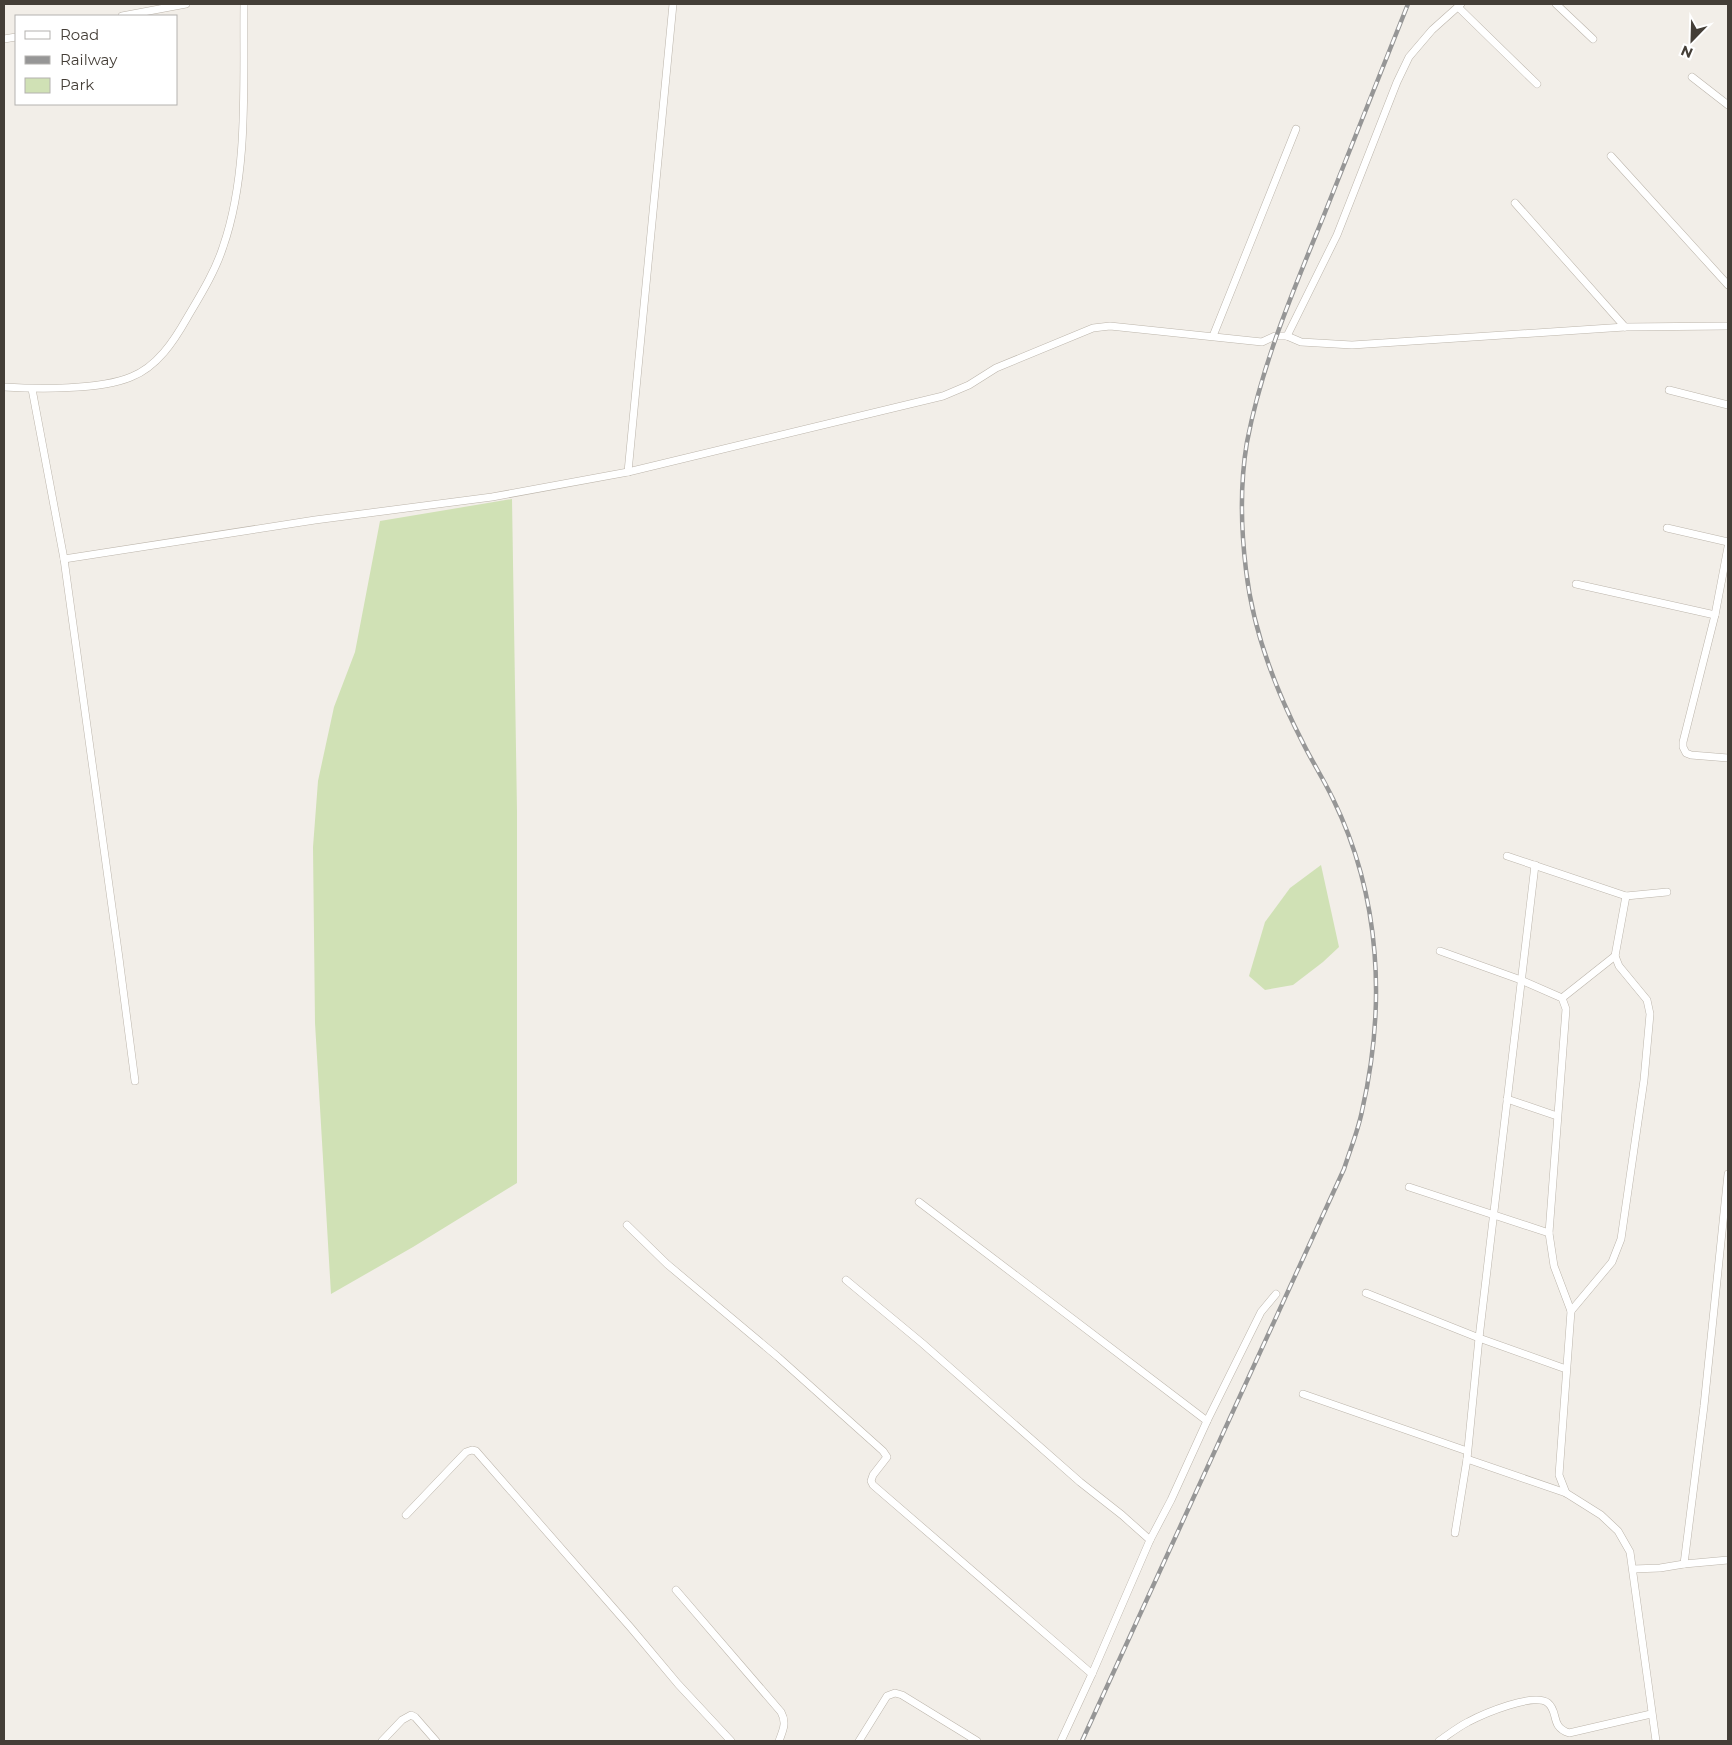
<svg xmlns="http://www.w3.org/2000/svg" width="1732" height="1745" font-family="Montserrat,sans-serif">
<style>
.green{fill:#d0e1b5}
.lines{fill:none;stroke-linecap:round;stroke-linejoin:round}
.street-casing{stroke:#bcb5ab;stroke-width:8}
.street{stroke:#fff;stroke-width:7}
.rail-casing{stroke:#969696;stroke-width:4.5}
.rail{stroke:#fff;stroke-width:2.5;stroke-dasharray:8;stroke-linecap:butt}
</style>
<rect width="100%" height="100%" fill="#f2eee8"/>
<g class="green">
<polygon points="512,499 517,811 517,1183 413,1247 331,1294 315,1023 313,847 318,781 334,707 355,652 380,521"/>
<polygon points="1321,865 1339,947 1323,962 1293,985 1265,990 1249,976 1265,922 1290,888"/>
</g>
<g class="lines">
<defs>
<g id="street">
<polyline points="1556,4 1593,39"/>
<polyline points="1458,7 1537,84"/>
<polyline points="122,16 186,4"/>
<polyline points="4,39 16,37"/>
<polyline points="1692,77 1728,105"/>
<polyline points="1611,156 1728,285"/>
<polyline points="1515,203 1625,327"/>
<polyline points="1213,336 1296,129"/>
<polyline points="1287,336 1337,235 1397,82 1409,57 1432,30 1461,4"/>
<path d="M4,387C38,389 100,390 131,377C157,367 174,341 187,318C200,296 215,272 223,247C249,173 243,82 244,4"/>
<polyline points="32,389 64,559 315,520 492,497 628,472 943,396 969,385 996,368 1093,328 1110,326 1262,342 1275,336 1287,336 1301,342 1352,345 1625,327 1728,326"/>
<polyline points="1669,390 1728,405"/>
<polyline points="628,472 673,4"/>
<polyline points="1667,528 1728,542"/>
<polyline points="1728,547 1715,615 1683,742 1683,747 1686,753 1691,755 1728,758"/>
<polyline points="64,559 119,958 135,1081"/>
<polyline points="1576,584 1715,615"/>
<polyline points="1507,856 1626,896 1667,892"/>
<polyline points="1440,951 1521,980 1562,998 1566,1009 1549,1233 1554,1266 1571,1311 1559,1475 1566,1493"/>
<polyline points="1562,998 1615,956"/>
<polyline points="1507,1099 1557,1116"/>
<polyline points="1409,1187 1549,1233"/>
<polyline points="919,1202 1207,1421"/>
<polyline points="627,1225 667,1264 778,1357 883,1451 887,1457 873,1475 871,1481 873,1485 1092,1674"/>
<polyline points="846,1280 922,1343 1080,1482 1122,1515 1150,1540"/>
<polyline points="1366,1293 1479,1338 1566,1369"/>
<polyline points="1571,1311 1612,1262 1621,1239 1644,1080 1650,1014 1647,1000 1619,966 1615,956 1626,896"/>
<polyline points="1303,1394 1467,1451"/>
<polyline points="1467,1459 1566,1493 1601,1515 1618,1531 1630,1552 1656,1741"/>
<polyline points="406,1515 466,1452 472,1450 476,1451 631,1628 678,1684 731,1741"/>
<polyline points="1455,1533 1467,1459 1479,1338 1535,865"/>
<polyline points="1684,1564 1728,1560"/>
<polyline points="1633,1569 1660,1568 1684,1564 1704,1406 1728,1174"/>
<path d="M676,1590L781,1712C787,1723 783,1730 779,1741"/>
<polyline points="382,1741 402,1720 411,1715 415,1717 436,1741"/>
<polyline points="859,1741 887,1696 895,1693 902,1695 977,1741"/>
<polyline points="1061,1741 1092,1674 1150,1540 1171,1500 1207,1421 1261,1312 1276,1294"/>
<path d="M1439,1741C1448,1735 1458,1727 1468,1722C1483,1714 1534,1692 1548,1703C1559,1712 1550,1727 1569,1733L1651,1714"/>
</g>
</defs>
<use href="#street" class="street-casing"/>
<use href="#street" class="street"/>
<defs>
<path id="rail" d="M1082,1741L1344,1169C1350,1150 1358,1131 1362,1111C1386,1006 1381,897 1333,799C1324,780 1313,763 1304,745C1276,691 1253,631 1246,570C1241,529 1240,483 1247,442C1262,363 1294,289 1324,215C1352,144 1380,74 1408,4"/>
</defs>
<use href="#rail" class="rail-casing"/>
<use href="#rail" class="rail"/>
</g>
<rect width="1732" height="1745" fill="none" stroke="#443e37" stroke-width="10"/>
<rect x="15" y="15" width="162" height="90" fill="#ffffff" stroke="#b4b2af"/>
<rect x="25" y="31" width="25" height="8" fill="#ffffff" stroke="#b4b2af"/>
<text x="60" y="40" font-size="15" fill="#443e37">Road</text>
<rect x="25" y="56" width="25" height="8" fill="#969696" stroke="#b4b2af"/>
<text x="60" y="65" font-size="15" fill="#443e37">Railway</text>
<rect x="25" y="78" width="25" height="15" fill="#d0e1b5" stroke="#b4b2af"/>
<text x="60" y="90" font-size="15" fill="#443e37">Park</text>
<g transform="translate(1692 40) rotate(203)" stroke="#ffffff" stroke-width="4" paint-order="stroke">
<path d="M0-4L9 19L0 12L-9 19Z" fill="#443e37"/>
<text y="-8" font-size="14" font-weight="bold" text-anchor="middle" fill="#443e37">N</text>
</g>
</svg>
